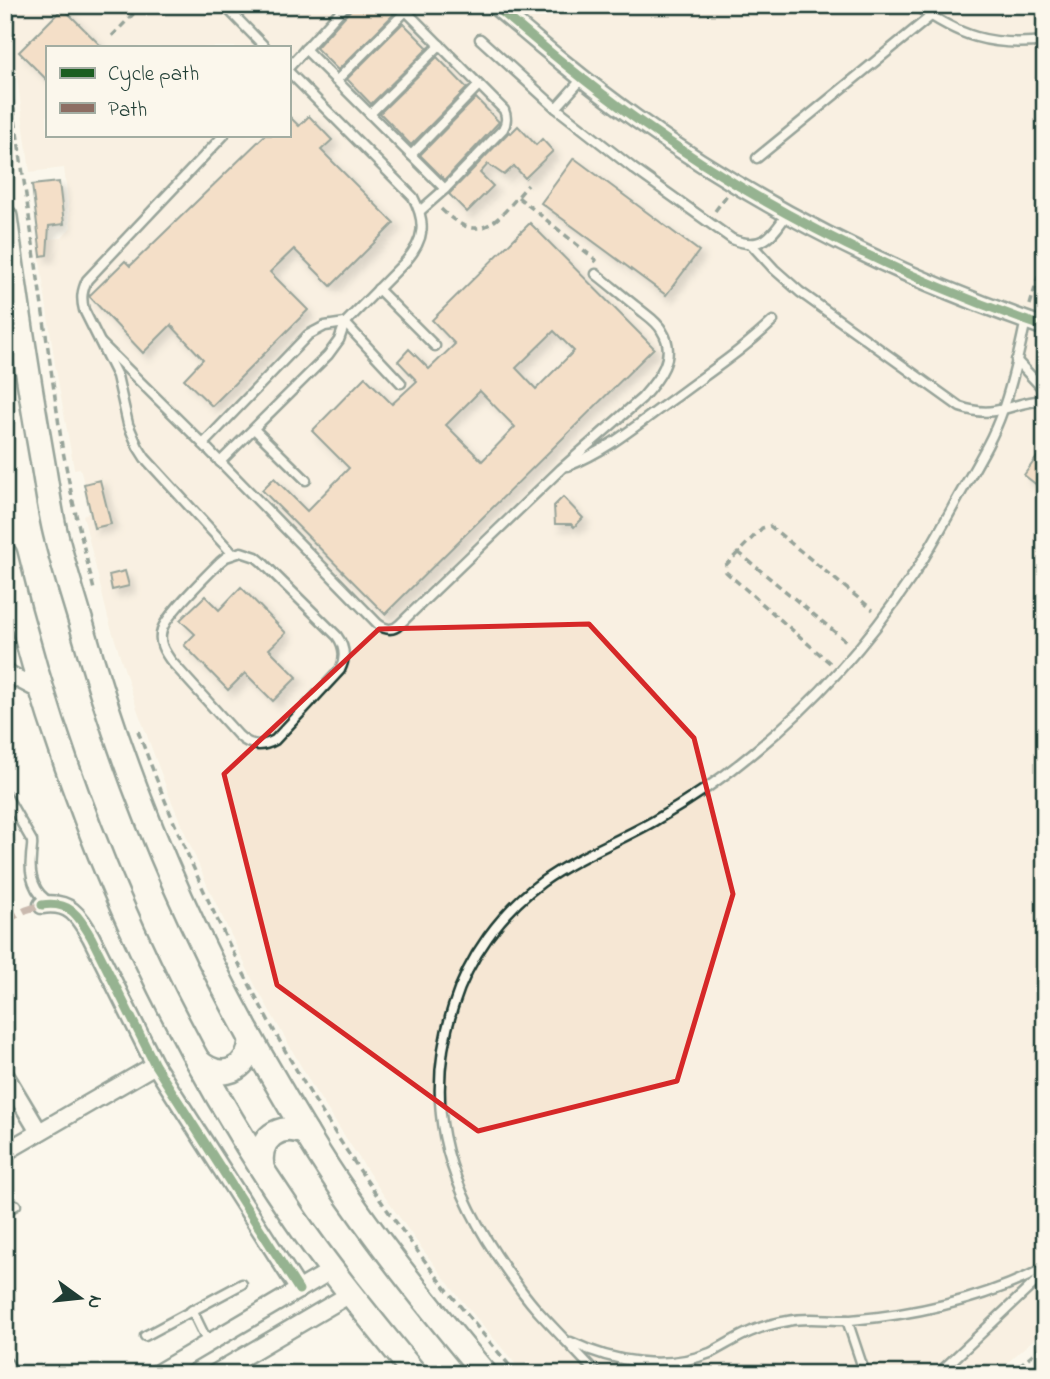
<svg xmlns="http://www.w3.org/2000/svg" width="1050" height="1379" font-family="'Indie Flower',sans-serif">
<style>
.built{fill:#f6e7d4;fill-rule:evenodd}
.building{fill:#ecc29c;stroke:#1f3d34;stroke-width:2;fill-rule:evenodd;filter:url(#shadow)}
.lines{fill:none;stroke-linecap:round;stroke-linejoin:round}
.lane-casing{stroke:#1f3d34;stroke-width:13}
.street-casing{stroke:#1f3d34;stroke-width:21}
.secondary-casing{stroke:#1f3d34;stroke-width:28}
.path{stroke:#1f3d34;stroke-width:3.5;stroke-dasharray:7 5;stroke-linecap:butt}
.lane{stroke:#fbf7ec;stroke-width:8}
.street{stroke:#fbf7ec;stroke-width:16}
.secondary{stroke:#fbf7ec;stroke-width:23}
.quiet{stroke:#8d6e63;stroke-width:7;stroke-dasharray:14 7;stroke-linecap:butt}
.cycleway-casing{stroke:#fbf7ec;stroke-width:13}
.cycleway{stroke:#1b5e20;stroke-width:9}
.marked{fill:none;stroke:#d62828;stroke-width:5;stroke-linejoin:round}
</style>
<defs>
<filter id="shadow"><feDropShadow dx="6" dy="6" stdDeviation="3.5" flood-color="#0004"/></filter>
</defs>
<rect width="100%" height="100%" fill="#fbf7ec"/>
<filter id="ink" filterUnits="userSpaceOnUse"><feTurbulence type="fractalNoise" baseFrequency=".0143" numOctaves="2"/><feDisplacementMap in="SourceGraphic" scale="14" xChannelSelector="R" yChannelSelector="G"/><feConvolveMatrix kernelMatrix="1 2 1 2 8 2 1 2 1" color-interpolation-filters="sRGB"/></filter>
<g filter="url(#ink)">
<path class="built" d="M7,5H1045V1329L995,1374H524L458,1296L417,1242L380,1190L314,1089L254,983L208,887L169,795L136,706L108,618L83,515L91,512L95,528L110,524L100,480L84,484L80,468L74,469L55,364L37,240L62,238L71,227L64,168L30,172ZM47,47H289V135H47Z"/>
<g class="building">
<polygon points="355,5 386,5 394,14 338,70 316,48"/>
<polygon points="63,8 102,47 47,47 47,80 19,52"/>
<polygon points="403,23 428,48 371,104 347,79"/>
<polygon points="437,57 467,88 411,145 380,113"/>
<polygon points="476,98 499,122 445,180 420,155"/>
<polygon points="289,116 299,126 309,116 332,140 321,150 394,223 331,286 294,249 270,272 308,310 212,406 184,379 203,359 171,325 143,353 89,296 125,261 130,266 265,135 289,135"/>
<polygon points="518,126 536,145 542,139 553,151 525,178 514,166 504,175 488,164 480,173 493,186 467,212 449,194 509,132 511,133"/>
<polygon points="574,158 699,251 666,295 541,203"/>
<polygon points="59,182 64,224 49,226 47,255 41,256 32,185"/>
<path d="M530,223L654,348L385,614L262,490L274,478L307,511L349,468L312,431L365,377L392,404L417,381L398,361L409,349L429,369L455,344L432,320ZM554,331L574,351L536,389L516,368ZM480,391L515,427L482,461L446,425Z"/>
<polygon points="1045,446 1045,475 1037,485 1024,475"/>
<polygon points="100,480 111,524 94,528 84,484"/>
<polygon points="563,497 583,518 574,527 571,524 555,524 554,506"/>
<polygon points="125,571 129,586 112,590 109,575"/>
<polygon points="241,587 286,633 269,649 297,677 273,701 245,673 228,690 184,645 195,634 180,620 205,596 219,610"/>
</g>
<g class="lines">
<defs>
<g id="lane">
<polyline points="224,5 265,47"/>
<path d="M400,5L504,110C507,117 507,122 503,129L445,189L420,211"/>
<path d="M915,5C959,36 990,47 1045,41"/>
<path d="M480,39L556,108L634,169L732,239C761,251 772,237 787,214"/>
<polyline points="305,49 445,189"/>
<polyline points="289,67 346,5"/>
<polyline points="336,81 406,11"/>
<polyline points="556,108 582,79"/>
<polyline points="370,114 440,45"/>
<path d="M224,135L87,280C82,291 81,298 84,310L117,376L128,424L138,447L145,458L233,554"/>
<polyline points="411,155 479,85"/>
<polyline points="757,158 931,16"/>
<path d="M751,244L774,269L800,292L960,407C999,420 1009,402 1045,400"/>
<polyline points="378,289 435,346"/>
<polyline points="345,323 401,383"/>
<path d="M101,343L203,444L378,624C386,630 393,631 400,624L561,469L642,398C658,380 678,356 662,331C657,321 646,315 638,308C624,297 610,285 596,274"/>
<polyline points="1016,360 1045,391"/>
<polyline points="254,429 306,480"/>
<polyline points="203,444 308,335 325,326 345,323"/>
<path d="M220,462L328,355L339,340L345,323L406,261C425,239 426,222 413,197L289,72"/>
<path d="M568,466C609,450 640,422 676,397C709,372 743,350 773,321"/>
<path d="M241,552L256,557L262,562L337,636C345,647 346,658 340,670L275,740C261,748 249,746 238,735L171,661C164,651 158,642 162,630C165,616 207,575 220,562L226,557Z"/>
<path d="M5,794L32,841C33,847 31,851 31,858C29,875 34,894 50,902"/>
<polyline points="5,1211 16,1205"/>
<polyline points="192,1310 208,1343"/>
<polyline points="847,1320 865,1374"/>
<polyline points="145,1336 242,1284"/>
<path d="M571,1342C613,1362 665,1371 710,1353C724,1346 737,1337 752,1331C763,1326 776,1323 788,1321C809,1316 830,1321 851,1320C919,1314 984,1299 1045,1268"/>
<path d="M597,1374C577,1352 556,1331 537,1310C522,1293 509,1274 497,1256C444,1176 424,1100 453,1007C468,958 501,912 542,882C577,857 617,842 654,821C689,801 723,778 754,752C815,702 868,643 912,577C929,551 944,523 959,496C974,469 992,441 1002,412C1013,383 1019,351 1026,320"/>
<polyline points="938,1374 1045,1273"/>
</g>
<g id="street">
<path d="M494,5C540,44 586,83 635,118C761,208 898,277 1045,327"/>
<polyline points="5,672 41,691"/>
<path d="M42,905C70,901 78,915 91,937L155,1065L299,1290"/>
<polyline points="5,1075 39,1132"/>
<polyline points="5,1152 155,1065"/>
<polyline points="5,1366 10,1374"/>
<polyline points="156,1374 332,1270"/>
<polyline points="214,1374 350,1294"/>
</g>
<g id="secondary">
<path d="M5,217C16,298 28,378 42,458C46,481 49,504 54,527C61,558 71,589 80,619C126,784 192,941 280,1089C302,1127 325,1166 351,1202C393,1262 438,1318 485,1374"/>
<path d="M5,555C62,794 156,1016 295,1219C332,1273 374,1323 415,1374"/>
<path d="M198,1061C221,1082 248,1071 251,1041"/>
<path d="M262,1168C257,1138 279,1122 306,1133"/>
</g>
</defs>
<use href="#lane" class="lane-casing"/>
<use href="#street" class="street-casing"/>
<use href="#secondary" class="secondary-casing"/>
<g class="path">
<polyline points="112,36 142,5"/>
<polyline points="5,49 62,446 73,502 94,590"/>
<polyline points="518,197 596,260 594,262"/>
<path d="M441,209C483,250 499,217 528,185"/>
<polyline points="715,211 727,195"/>
<polyline points="1030,305 1045,253"/>
<polyline points="738,552 847,642"/>
<polyline points="830,663 726,572 726,565 762,528 770,526 873,610"/>
<path d="M138,731C176,833 220,932 272,1027C340,1151 424,1267 517,1374"/>
<polyline points="1010,1374 1045,1343"/>
</g>
<use href="#lane" class="lane"/>
<use href="#street" class="street"/>
<use href="#secondary" class="secondary"/>
<polyline class="quiet" points="5,921 26,910 42,905"/>
<defs>
<g id="cycleway">
<path d="M494,5C540,44 586,83 635,118C761,208 898,277 1045,327"/>
<path d="M42,905C70,901 78,915 91,937L155,1065L299,1290"/>
</g>
</defs>
<use href="#cycleway" class="cycleway-casing"/>
<use href="#cycleway" class="cycleway"/>
</g>
</g>
<path d="M0 0H1050V1379H0ZM589,624L694,738L733,894L677,1081L478,1131L277,985L224,774L379,629Z" fill="#fbf7ec" fill-opacity=".55" fill-rule="evenodd"/>
<path class="marked" d="M589,624L694,738L733,894L677,1081L478,1131L277,985L224,774L379,629Z"/>
<rect width="1050" height="1379" fill="none" stroke="#fbf7ec" stroke-width="28"/>
<rect x="14" y="14" width="1022" height="1351" fill="none" stroke="#1f3d34" stroke-width="2.5" filter="url(#ink)"/>
<rect x="46" y="46" width="245" height="91" fill="#fbf7ec" stroke="#a3ada2" stroke-width="2"/>
<rect x="60" y="68" width="35" height="10" fill="#1b5e20" stroke="#a3ada2" stroke-width="2"/>
<text x="108" y="80" font-size="21" fill="#1f3d34">Cycle path</text>
<rect x="60" y="103" width="35" height="10" fill="#8d6e63" stroke="#a3ada2" stroke-width="2"/>
<text x="108" y="116" font-size="21" fill="#1f3d34">Path</text>
<g transform="translate(80 1298) rotate(105)" stroke="#fbf7ec" stroke-width="5" paint-order="stroke">
<path d="M0-5L12 26L0 18L-12 26Z" fill="#1f3d34"/>
<text y="-10" font-size="19" font-weight="bold" text-anchor="middle" fill="#1f3d34">N</text>
</g>
</svg>
